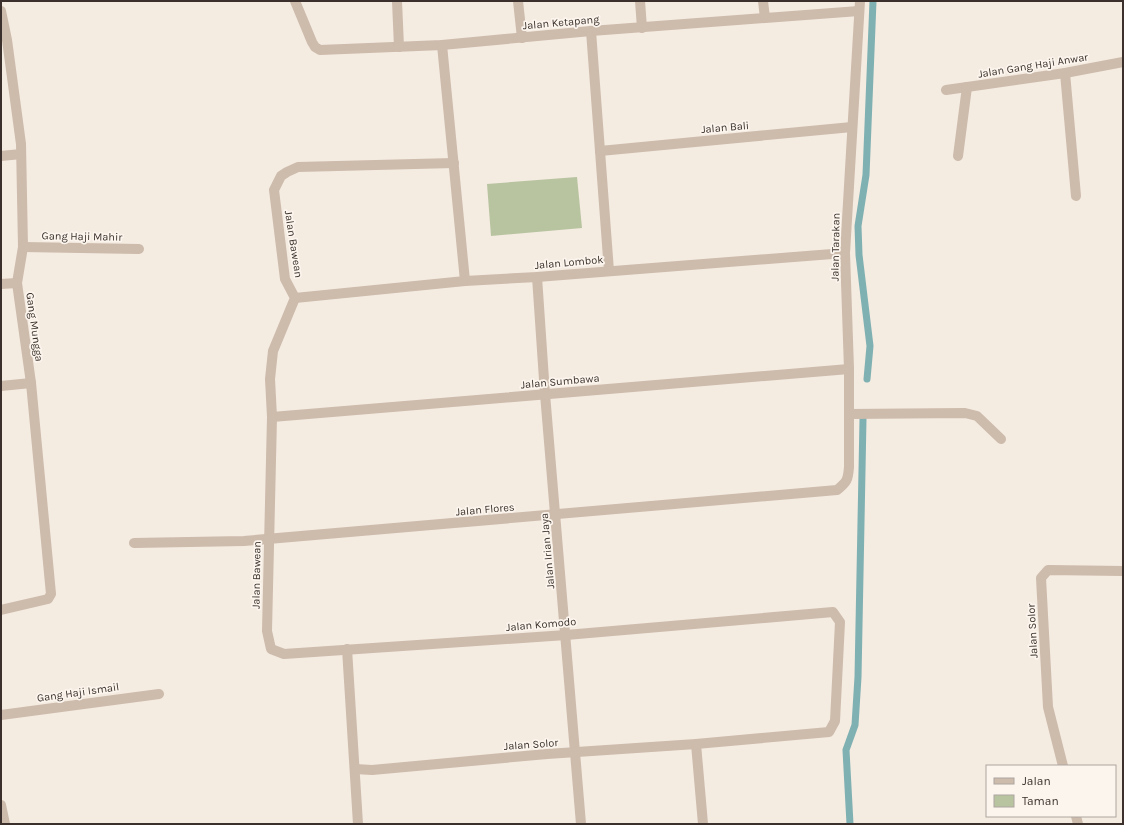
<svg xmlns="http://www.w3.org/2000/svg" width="1124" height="825" font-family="Karla,sans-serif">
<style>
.green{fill:#b8c4a0}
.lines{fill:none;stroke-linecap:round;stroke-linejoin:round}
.stream{stroke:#7fb0b2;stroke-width:7}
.street{stroke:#cdbbac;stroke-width:10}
.labels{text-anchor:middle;stroke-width:3.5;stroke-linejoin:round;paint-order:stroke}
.street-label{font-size:11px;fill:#3b302b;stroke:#fbf5ee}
</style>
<rect width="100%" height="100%" fill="#f4ebe1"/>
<polygon class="green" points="577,177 582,228 491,236 487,184"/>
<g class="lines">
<g class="stream">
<polyline points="867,379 870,346 859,255 858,226 866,175 873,1"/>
<polyline points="850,824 846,750 855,725 858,677 863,419"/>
</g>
<g class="street">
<polyline points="295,1 312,42 315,47 320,50 442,45 591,31 859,11"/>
<polyline points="397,1 399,47"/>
<polyline points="518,1 522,38"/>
<polyline points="640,1 642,28"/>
<polyline points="763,1 765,18"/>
<polyline points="1,11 7,40 21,144 23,247 17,283 31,383 51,594 48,599 1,610"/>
<polyline points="591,31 609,271"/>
<polyline points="442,45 465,281"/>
<polyline points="1065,73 1076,196"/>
<polyline points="946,90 1065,73 1123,62"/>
<polyline points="600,151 852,127"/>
<polyline points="1,156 21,154"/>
<polyline points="958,156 967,87"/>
<polyline points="23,247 139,249"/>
<polyline points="537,277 545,394 581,824"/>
<polyline points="1,284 17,283"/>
<polyline points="295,298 465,281 537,277 845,253"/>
<polyline points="1,386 31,383"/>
<polyline points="849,414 965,413 977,416 1001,439"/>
<polyline points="272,417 849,369"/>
<path d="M134,543L244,541L837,490C847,482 848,480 849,467V369L845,253L860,1"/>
<polyline points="347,649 358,824"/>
<polyline points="1,715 159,694"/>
<polyline points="696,744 703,824"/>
<polyline points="1063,766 1048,707 1041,578 1048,570 1123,571"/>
<polyline points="355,769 372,770 547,754 696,744 829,732 835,721 840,622 833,612 566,635 284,654 271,649 267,631 272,417 270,379 273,351 295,298 285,279 274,190 281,176 287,172 298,167 454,163"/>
<polyline points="1,805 5,824"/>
<polyline points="1076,816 1078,824"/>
</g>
</g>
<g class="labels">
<g class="street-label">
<text transform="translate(561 22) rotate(-5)" y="4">Jalan Ketapang</text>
<text transform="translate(1033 65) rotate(-9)" y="4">Jalan Gang Haji Anwar</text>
<text transform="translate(725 127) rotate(-5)" y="4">Jalan Bali</text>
<text transform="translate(82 236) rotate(1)" y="4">Gang Haji Mahir</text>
<text transform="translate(294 244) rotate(81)" y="4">Jalan Bawean</text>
<text transform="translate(835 247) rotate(-89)" y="4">Jalan Tarakan</text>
<text transform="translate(569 262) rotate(-5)" y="4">Jalan Lombok</text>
<text transform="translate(35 327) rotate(82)" y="4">Gang Mungga</text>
<text transform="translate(560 381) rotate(-5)" y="4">Jalan Sumbawa</text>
<text transform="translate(485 509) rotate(-5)" y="4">Jalan Flores</text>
<text transform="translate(547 551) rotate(-95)" y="4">Jalan Irian Jaya</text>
<text transform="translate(256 575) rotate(-89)" y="4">Jalan Bawean</text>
<text transform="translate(541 624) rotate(-5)" y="4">Jalan Komodo</text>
<text transform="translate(1032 631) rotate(-93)" y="4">Jalan Solor</text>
<text transform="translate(78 692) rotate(-8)" y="4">Gang Haji Ismail</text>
<text transform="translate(531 744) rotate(-4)" y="4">Jalan Solor</text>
</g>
</g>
<rect width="1124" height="825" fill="none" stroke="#3b302b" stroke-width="4"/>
<rect x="986" y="765" width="130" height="52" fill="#fbf5ee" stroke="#aea6a0"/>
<rect x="994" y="778" width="20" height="6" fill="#cdbbac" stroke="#aea6a0"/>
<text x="1022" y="785" font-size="12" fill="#3b302b">Jalan</text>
<rect x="994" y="795" width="20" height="12" fill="#b8c4a0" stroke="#aea6a0"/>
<text x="1022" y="805" font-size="12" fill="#3b302b">Taman</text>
</svg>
